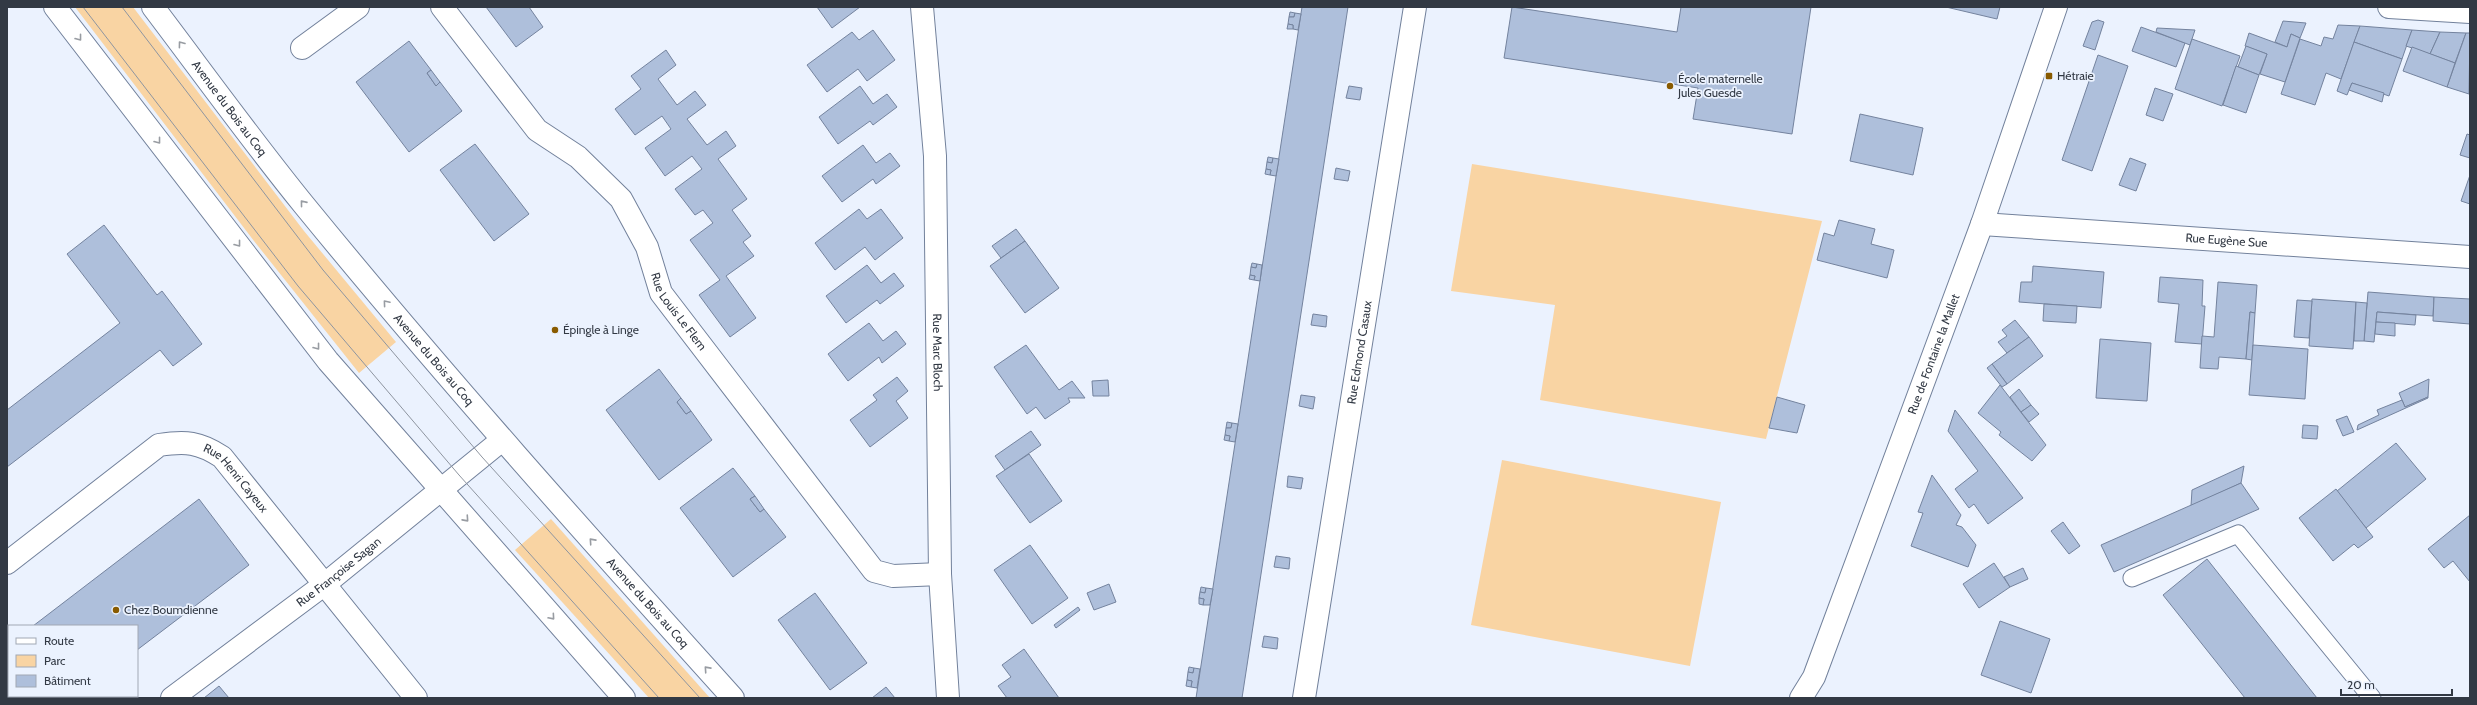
<svg xmlns="http://www.w3.org/2000/svg" width="2477" height="705" font-family="Cabin,sans-serif">
<style>
.green{fill:#f9d4a3}
.building{fill:#aebfdb;stroke:#74839e}
.lines{fill:none;stroke-linecap:round;stroke-linejoin:round}
.lane-casing{stroke:#72819b;stroke-width:19}
.street-casing{stroke:#72819b;stroke-width:24}
.secondary-casing{stroke:#72819b;stroke-width:24}
.lane{stroke:#fff;stroke-width:17}
.street{stroke:#fff;stroke-width:22}
.secondary{stroke:#fff;stroke-width:22}
.tram{stroke:#8e95a0;stroke-width:1}
.oneway{stroke:#989ca2}
.poi-dot{fill:#895b00;stroke:#ebf2fe;stroke-width:1.5}
.labels{text-anchor:middle;stroke-width:3.5;stroke-linejoin:round;paint-order:stroke}
.poi-label{font-size:12px;fill:#323944;stroke:#ebf2fe;text-anchor:start}
.street-label{font-size:12px;fill:#323944;stroke:#ebf2fe}
</style>
<rect width="100%" height="100%" fill="#ebf2fe"/>
<g class="green">
<polygon points="75,7 133,7 304,231 396,342 359,373 254,241"/>
<polygon points="1472,164 1822,221 1766,439 1540,400 1555,305 1451,291"/>
<polygon points="1502,460 1721,502 1690,666 1471,625"/>
<polygon points="551,519 710,698 649,698 515,550"/>
</g>
<g class="building">
<polygon points="486,7 529,7 543,27 516,47"/>
<polygon points="817,7 860,7 832,28"/>
<polygon points="1302,7 1348,7 1242,698 1196,698"/>
<polygon points="1512,7 1677,32 1681,7 1811,7 1792,134 1693,119 1698,88 1504,58"/>
<polygon points="1946,7 2000,7 1997,19"/>
<polygon points="1290,12 1295,13 1294,17 1289,17"/>
<polygon points="1295,13 1301,14 1298,30 1293,29 1293,25 1288,24 1289,17 1294,17"/>
<polygon points="2098,20 2104,22 2095,50 2083,46 2092,22"/>
<polygon points="2283,21 2306,23 2300,38 2291,34 2287,47 2275,42"/>
<polygon points="1288,24 1293,25 1293,29 1287,29"/>
<polygon points="2338,25 2360,26 2341,79 2326,73 2315,105 2281,94 2300,39 2321,46 2324,37 2333,39"/>
<polygon points="2360,26 2412,30 2402,59 2354,42"/>
<polygon points="2141,27 2185,43 2176,67 2132,51"/>
<polygon points="2157,28 2195,30 2190,45 2156,32"/>
<polygon points="873,30 895,60 867,81 858,69 827,92 807,65 852,32 859,40"/>
<polygon points="2412,30 2440,32 2430,54 2406,46"/>
<polygon points="2440,32 2466,33 2455,63 2430,54"/>
<polygon points="2249,33 2287,47 2291,34 2300,38 2285,82 2260,74 2267,54 2245,46"/>
<polygon points="2466,33 2470,33 2469,94 2447,87"/>
<polygon points="2192,39 2240,56 2222,106 2175,89"/>
<polygon points="409,41 431,70 427,73 436,86 440,82 462,111 409,152 356,82"/>
<polygon points="2354,42 2402,59 2389,96 2352,83 2347,95 2337,91"/>
<polygon points="2246,46 2267,54 2259,75 2238,67"/>
<polygon points="2412,47 2455,63 2447,87 2403,71"/>
<polygon points="666,50 676,65 658,79 677,105 695,91 706,105 687,119 707,145 726,131 736,146 718,159 747,199 732,210 751,236 743,242 754,256 726,276 756,318 730,337 699,295 720,280 690,240 713,223 703,210 695,215 675,189 702,169 692,156 665,176 645,148 671,129 662,116 635,135 615,109 641,89 631,76"/>
<polygon points="2098,55 2128,66 2092,171 2062,160"/>
<polygon points="2236,66 2259,75 2246,113 2223,105"/>
<polygon points="431,70 440,82 436,86 427,73"/>
<polygon points="2352,83 2384,93 2382,102 2349,90"/>
<polygon points="860,86 873,104 887,94 897,107 873,125 870,121 838,144 819,117"/>
<polygon points="1349,86 1362,88 1360,100 1346,98"/>
<polygon points="2155,88 2173,94 2163,121 2146,115"/>
<polygon points="1860,114 1923,128 1913,175 1850,161"/>
<polygon points="2467,134 2470,135 2470,158 2460,155"/>
<polygon points="475,144 529,214 494,241 440,170"/>
<polygon points="863,145 876,163 890,153 900,166 876,184 873,179 842,202 822,176"/>
<polygon points="1268,157 1273,158 1272,163 1267,162"/>
<polygon points="1273,158 1279,159 1276,176 1270,175 1271,170 1266,169 1267,162 1272,163"/>
<polygon points="2130,158 2146,164 2136,191 2119,185"/>
<polygon points="1336,168 1350,171 1348,181 1334,179"/>
<polygon points="1266,169 1271,170 1270,175 1265,174"/>
<polygon points="2470,175 2470,204 2461,201"/>
<polygon points="859,209 867,219 881,209 903,238 875,260 865,247 835,270 815,243"/>
<polygon points="1839,220 1875,229 1871,244 1894,250 1887,278 1817,260 1824,233 1834,236"/>
<polygon points="104,225 157,295 162,291 202,344 173,366 160,350 7,467 7,410 120,323 67,254"/>
<polygon points="1016,229 1025,241 1001,258 992,246"/>
<polygon points="1025,241 1059,288 1025,313 990,266"/>
<polygon points="1252,263 1257,264 1256,268 1251,267"/>
<polygon points="1257,264 1262,265 1260,281 1254,280 1255,276 1250,275 1251,267 1256,268"/>
<polygon points="867,265 881,283 894,273 904,286 880,304 877,300 846,323 826,296"/>
<polygon points="2033,266 2104,272 2101,308 2019,302 2021,282 2032,282"/>
<polygon points="1250,275 1255,276 1254,280 1249,279"/>
<polygon points="2160,277 2203,280 2202,306 2205,306 2202,344 2175,342 2179,304 2158,302"/>
<polygon points="2218,282 2257,285 2255,313 2250,312 2246,359 2219,357 2218,369 2200,368 2202,336 2214,337"/>
<polygon points="2368,292 2434,297 2433,316 2377,312 2374,342 2364,341"/>
<polygon points="2434,297 2470,299 2470,324 2433,321"/>
<polygon points="2312,299 2356,302 2353,349 2309,346"/>
<polygon points="2297,300 2312,301 2309,338 2294,337"/>
<polygon points="2356,302 2367,303 2364,341 2354,341"/>
<polygon points="2044,304 2077,306 2076,323 2043,321"/>
<polygon points="2250,312 2255,313 2252,360 2246,359"/>
<polygon points="2377,312 2416,315 2415,325 2376,322"/>
<polygon points="1313,314 1327,316 1326,327 1311,325"/>
<polygon points="2015,320 2029,337 2007,353 1998,342 2007,336 2002,330"/>
<polygon points="2376,322 2395,323 2395,336 2375,334"/>
<polygon points="869,323 883,341 896,331 906,344 882,363 879,357 848,381 828,354"/>
<polygon points="2029,337 2043,356 2007,384 1992,364"/>
<polygon points="2100,339 2151,343 2147,401 2096,398"/>
<polygon points="1026,345 1059,390 1072,381 1085,398 1068,398 1070,402 1045,419 1036,407 1027,414 994,367"/>
<polygon points="2253,345 2308,349 2305,399 2249,395"/>
<polygon points="1992,364 2007,384 2002,387 1987,368"/>
<polygon points="659,369 681,398 677,402 686,414 691,411 712,440 659,480 606,410"/>
<polygon points="897,377 908,391 896,401 908,418 870,447 850,420 877,400 873,395"/>
<polygon points="2429,379 2428,397 2405,407 2399,393"/>
<polygon points="1108,380 1109,396 1093,396 1092,381"/>
<polygon points="2000,385 2046,445 2032,461 1999,435 2001,432 1978,413"/>
<polygon points="2019,389 2031,405 2021,412 2010,397"/>
<polygon points="1301,395 1315,397 1313,409 1299,406"/>
<polygon points="1777,397 1805,405 1797,433 1769,428"/>
<polygon points="2428,397 2428,398 2357,430 2358,425 2379,415 2377,410 2402,400 2405,407"/>
<polygon points="681,398 691,411 686,414 677,402"/>
<polygon points="2031,405 2039,414 2029,422 2021,412"/>
<polygon points="1955,410 2023,498 1988,524 1974,504 1969,508 1955,489 1978,471 1948,431"/>
<polygon points="2347,416 2354,432 2343,436 2336,420"/>
<polygon points="1227,422 1232,423 1231,428 1226,428"/>
<polygon points="1232,423 1238,424 1235,442 1229,441 1230,436 1225,435 1226,428 1231,428"/>
<polygon points="2303,425 2318,426 2317,439 2302,438"/>
<polygon points="1031,431 1041,445 1005,470 995,456"/>
<polygon points="1225,435 1230,436 1229,441 1224,440"/>
<polygon points="2396,443 2426,479 2366,528 2337,491"/>
<polygon points="1029,454 1062,501 1030,523 996,476"/>
<polygon points="2244,466 2241,483 2191,506 2192,490"/>
<polygon points="733,468 755,496 750,499 760,512 764,509 786,537 733,577 680,508"/>
<polygon points="1932,475 1961,515 1956,525 1962,527 1976,545 1968,567 1911,546 1923,513 1918,512"/>
<polygon points="1288,476 1303,478 1301,489 1287,487"/>
<polygon points="2241,483 2259,509 2114,572 2101,545"/>
<polygon points="2336,489 2373,537 2358,548 2354,544 2333,561 2299,518"/>
<polygon points="755,496 764,509 760,512 750,499"/>
<polygon points="199,499 249,565 137,650 137,626 33,626"/>
<polygon points="2470,515 2470,582 2453,561 2444,568 2428,549"/>
<polygon points="2063,522 2080,546 2069,554 2051,531"/>
<polygon points="1030,545 1068,598 1032,624 994,570"/>
<polygon points="1276,556 1290,558 1289,569 1274,567"/>
<polygon points="2207,559 2317,698 2245,698 2163,595"/>
<polygon points="1994,563 2010,587 1979,608 1963,584"/>
<polygon points="2023,568 2028,579 2010,587 2004,577"/>
<polygon points="1109,584 1116,602 1094,610 1087,593"/>
<polygon points="1201,587 1206,588 1205,593 1200,592"/>
<polygon points="1206,588 1213,589 1210,605 1203,605 1204,599 1199,598 1200,592 1205,593"/>
<polygon points="815,593 867,663 830,690 778,620"/>
<polygon points="1199,598 1204,599 1203,605 1199,604"/>
<polygon points="1078,607 1080,610 1056,628 1054,625"/>
<polygon points="2000,621 2050,639 2031,693 1981,675"/>
<polygon points="1264,636 1278,638 1277,649 1262,647"/>
<polygon points="9,644 9,696 77,696 74,698 7,698 7,646"/>
<polygon points="1024,649 1059,698 1007,698 998,686 1011,677 1002,665"/>
<polygon points="1189,667 1194,668 1193,673 1188,672"/>
<polygon points="1194,668 1200,669 1197,688 1191,687 1192,681 1187,680 1188,672 1193,673"/>
<polygon points="1187,680 1192,681 1191,687 1186,686"/>
<polygon points="219,686 229,698 204,698"/>
<polygon points="886,687 895,698 872,698"/>
<polygon points="77,696 106,696 103,698 74,698"/>
</g>
<g class="lines">
<defs>
<polyline id="lane" points="2132,578 2238,534 2372,698"/>
<g id="street">
<path id="s1" d="M442,7L537,130L578,157L621,199L647,247L661,293L874,571L893,576L940,574"/>
<path id="s2" d="M922,7L935,156L940,574L948,698"/>
<polyline points="2389,7 2470,12"/>
<polyline points="302,48 358,7"/>
<path id="s3" d="M1982,224L2470,257"/>
<path id="s4" d="M7,563L159,445C186,441 199,442 222,457L416,698"/>
<path id="s5" d="M172,698L325,584L502,440"/>
<path id="s6" d="M1304,698L1415,7"/>
<path id="s7" d="M1801,698L1814,677L1982,224L2056,7"/>
</g>
<g id="secondary">
<polyline points="55,7 328,361 624,698"/>
<path id="s8" d="M153,7C203,73 252,141 304,205C442,374 587,536 733,698"/>
</g>
</defs>
<use href="#lane" class="lane-casing"/>
<use href="#street" class="street-casing"/>
<use href="#secondary" class="secondary-casing"/>
<use href="#lane" class="lane"/>
<use href="#street" class="street"/>
<use href="#secondary" class="secondary"/>
<g class="tram">
<polyline points="83,7 298,286 459,475 659,698"/>
<polyline points="122,7 323,270 482,457 700,698"/>
</g>
</g>
<defs><path id="oneway-chevron" d="M-2-3.5L2.5 0L-2 3.5" fill="none" stroke-width="1.6" stroke-linecap="round" stroke-linejoin="round"/></defs>
<g class="oneway">
<use href="#oneway-chevron" transform="translate(79 38) rotate(52)"/>
<use href="#oneway-chevron" transform="translate(181 44) rotate(-127)"/>
<use href="#oneway-chevron" transform="translate(158 141) rotate(52)"/>
<use href="#oneway-chevron" transform="translate(303 203) rotate(-129)"/>
<use href="#oneway-chevron" transform="translate(238 244) rotate(52)"/>
<use href="#oneway-chevron" transform="translate(386 303) rotate(-130)"/>
<use href="#oneway-chevron" transform="translate(317 347) rotate(52)"/>
<use href="#oneway-chevron" transform="translate(466 519) rotate(48)"/>
<use href="#oneway-chevron" transform="translate(592 541) rotate(-132)"/>
<use href="#oneway-chevron" transform="translate(552 617) rotate(49)"/>
<use href="#oneway-chevron" transform="translate(707 669) rotate(-132)"/>
</g>
<g class="poi-dot">
<rect x="2045" y="72" width="8" height="8" rx="2"/>
<circle cx="1670" cy="86" r="4"/>
<circle cx="555" cy="330" r="4"/>
<circle cx="116" cy="610" r="4"/>
</g>
<g class="labels">
<g class="poi-label">
<text x="2057" y="80">Hétraie</text>
<text x="1678" y="83">École maternelle<tspan x="1678" dy="14">Jules Guesde</tspan></text>
<text x="563" y="334">Épingle à Linge</text>
<text x="124" y="614">Chez Boumdienne</text>
</g>
<g class="street-label">
<text dy="4" stroke="none"><textPath href="#s8" startOffset="127">Avenue du Bois au Coq</textPath></text>
<text dy="4" stroke="none"><textPath href="#s3" startOffset="245">Rue Eugène Sue</textPath></text>
<text dy="4" stroke="none"><textPath href="#s1" startOffset="392">Rue Louis Le Flem</textPath></text>
<text dy="4" stroke="none"><textPath href="#s2" startOffset="346">Rue Marc Bloch</textPath></text>
<text dy="4" stroke="none"><textPath href="#s6" startOffset="350">Rue Edmond Casaux</textPath></text>
<text dy="4" stroke="none"><textPath href="#s7" startOffset="369">Rue de Fontaine la Mallet</textPath></text>
<text dy="4" stroke="none"><textPath href="#s8" startOffset="451">Avenue du Bois au Coq</textPath></text>
<text dy="4" stroke="none"><textPath href="#s4" startOffset="283">Rue Henri Cayeux</textPath></text>
<text dy="4" stroke="none"><textPath href="#s5" startOffset="209">Rue Françoise Sagan</textPath></text>
<text dy="4" stroke="none"><textPath href="#s8" startOffset="775">Avenue du Bois au Coq</textPath></text>
</g>
</g>
<rect width="2477" height="705" fill="none" stroke="#323944" stroke-width="16"/>
<rect x="8" y="625" width="130" height="72" fill="#ebf2fe" stroke="#a1a8b4"/>
<rect x="16" y="638" width="20" height="6" fill="#ffffff" stroke="#a1a8b4"/>
<text x="44" y="645" font-size="12" fill="#323944">Route</text>
<rect x="16" y="655" width="20" height="12" fill="#f9d4a3" stroke="#a1a8b4"/>
<text x="44" y="665" font-size="12" fill="#323944">Parc</text>
<rect x="16" y="675" width="20" height="12" fill="#aebfdb" stroke="#a1a8b4"/>
<text x="44" y="685" font-size="12" fill="#323944">Bâtiment</text>
<path d="M2341 689v6h111v-6" fill="none" stroke="#323944" stroke-width="2"/>
<text x="2347" y="689" font-size="12" fill="#323944" stroke="#ebf2fe" stroke-width="3" paint-order="stroke">20 m</text>
</svg>
